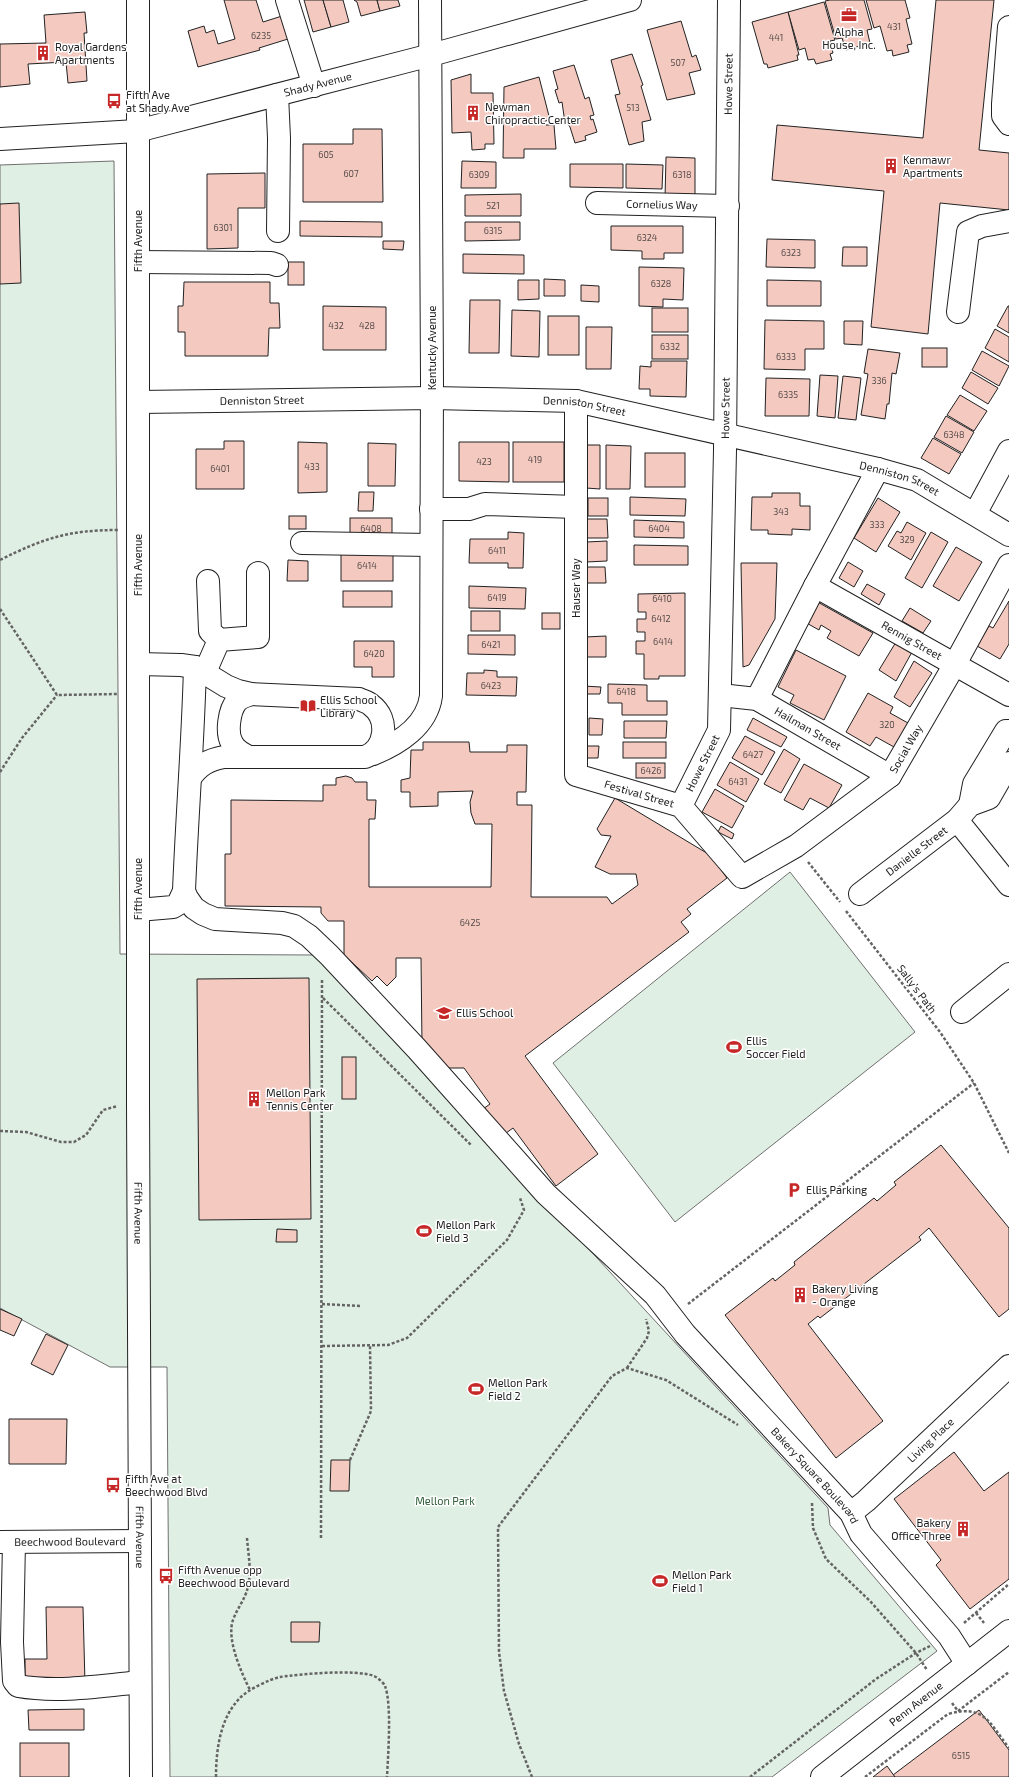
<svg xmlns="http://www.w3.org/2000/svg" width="1009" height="1777" font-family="'Exo 2',sans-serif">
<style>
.green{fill:#e0efe3;stroke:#6f6f6f}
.building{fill:#f3c9c0;stroke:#222}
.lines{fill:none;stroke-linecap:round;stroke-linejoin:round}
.minor-casing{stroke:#222;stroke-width:24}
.major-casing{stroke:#222;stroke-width:24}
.highway-casing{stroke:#222;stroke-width:24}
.path{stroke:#646464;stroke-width:2.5;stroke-dasharray:3 2;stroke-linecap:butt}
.minor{stroke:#fff;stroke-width:22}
.major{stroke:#fff;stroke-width:22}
.highway{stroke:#fff;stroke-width:22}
.labels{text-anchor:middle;stroke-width:3;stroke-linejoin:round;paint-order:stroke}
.number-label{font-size:9px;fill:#564c4a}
.poi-label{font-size:11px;fill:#222;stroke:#fff;text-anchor:start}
.street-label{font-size:11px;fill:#222;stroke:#fff}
.park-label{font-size:11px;fill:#2f5e38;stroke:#fff}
</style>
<rect width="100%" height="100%" fill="#fff"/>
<g class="green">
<polygon points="114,161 120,954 317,955 828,1508 830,1525 937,1651 772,1777 170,1777 167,1367 110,1367 0,1308 0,165"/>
<polygon points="790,872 915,1032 675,1222 553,1063"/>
</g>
<g class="building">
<polygon points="224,0 256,0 263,22 282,16 288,39 259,48 260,50 198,67 188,31 204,26 206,33 214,30 218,44 235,39"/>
<polygon points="304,0 323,0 331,27 313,32"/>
<polygon points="323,0 343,0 349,22 331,27"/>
<polygon points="354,0 377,0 380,11 361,16 357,2"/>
<polygon points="377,0 398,0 400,6 380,11"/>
<polygon points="830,0 864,0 872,29 867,30 870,43 846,50 842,38 836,39 825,1"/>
<polygon points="866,0 905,0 910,18 906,19 912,44 907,45 909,52 893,56 892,50 887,51 880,26 874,28"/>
<polygon points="936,0 994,0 979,150 1009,153 1009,210 940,203 928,334 871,327 884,191 772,180 777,125 923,138"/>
<polygon points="824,2 835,40 830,41 833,53 830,54 832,60 816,64 814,59 808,60 805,48 799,50 788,12"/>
<polygon points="85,12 87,33 84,33 87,81 68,83 66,62 28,64 30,84 0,87 0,44 46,43 44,15"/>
<polygon points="788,12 799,55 797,55 798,60 768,68 767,64 764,64 752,22"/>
<polygon points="681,21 692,57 696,55 701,70 689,73 695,94 667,100 647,30"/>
<polygon points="632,54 643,85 641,86 651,120 642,122 644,141 629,145 615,95 620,94 611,60"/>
<polygon points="574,65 585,99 589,97 594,115 590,116 591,120 593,119 597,132 585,136 586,140 575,143 570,127 567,123 565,123 562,102 559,103 555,90 558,89 553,71"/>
<polygon points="471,74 471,93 493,93 494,144 485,144 485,149 472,150 471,132 452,133 451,80"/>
<polygon points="539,77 550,120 545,121 546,125 554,125 556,149 524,149 524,158 503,158 504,87"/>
<polygon points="353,129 382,129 383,202 303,202 303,144 353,144"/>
<polygon points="666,157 695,158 695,199 665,198"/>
<polygon points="462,161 496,162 496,188 461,188"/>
<polygon points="570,164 623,164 623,188 570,187"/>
<polygon points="626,164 663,165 662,189 626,188"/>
<polygon points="265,173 265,208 238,208 238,248 207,249 207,174"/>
<polygon points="521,194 521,216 465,216 465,195"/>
<polygon points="19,203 21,283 0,284 0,204"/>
<polygon points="300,221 382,222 382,237 300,236"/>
<polygon points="465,222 520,222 520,240 465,241"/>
<polygon points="611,226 683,226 683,253 664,253 664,259 642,259 642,251 611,250"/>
<polygon points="767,239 815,240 815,268 766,267"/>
<polygon points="383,241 404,241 403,250 383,249"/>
<polygon points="843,247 867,247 867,266 842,266"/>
<polygon points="463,254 524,255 524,274 463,273"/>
<rect x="288" y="262" width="16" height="23"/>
<polygon points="639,267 684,268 683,300 663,299 663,307 639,306"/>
<polygon points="544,279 565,280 565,296 544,296"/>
<polygon points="518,280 539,280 539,299 518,300"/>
<polygon points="767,280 821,281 821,306 767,306"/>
<polygon points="184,282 270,282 270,303 279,303 280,328 269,328 268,356 185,356 185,332 178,332 178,306 183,306"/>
<polygon points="581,285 599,286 599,302 581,301"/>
<polygon points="470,300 500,300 499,353 469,353"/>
<polygon points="323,306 386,307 386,350 323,350"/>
<polygon points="1008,306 1009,306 1009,333 997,326"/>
<rect x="652" y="308" width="36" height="24"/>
<polygon points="512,310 540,311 539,357 511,356"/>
<rect x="548" y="316" width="31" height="39"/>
<polygon points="765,320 824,321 824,349 805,349 805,370 764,369"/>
<polygon points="844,321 863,321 862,345 844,344"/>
<polygon points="586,327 612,327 611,369 586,369"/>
<polygon points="995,329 1009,337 1009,362 985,348"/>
<rect x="652" y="335" width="36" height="24"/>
<rect x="922" y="348" width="25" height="19"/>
<polygon points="868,349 900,353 896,374 892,373 889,404 887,404 885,419 861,415 868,374 864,373"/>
<polygon points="982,351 1009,366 999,386 972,370"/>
<polygon points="651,361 687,361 686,397 650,396 650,389 639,389 640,366 651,367"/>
<polygon points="971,372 998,388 988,404 962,388"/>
<polygon points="820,375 838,376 835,418 817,416"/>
<polygon points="843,376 861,378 856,420 838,418"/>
<polygon points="766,378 810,379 809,416 765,416"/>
<polygon points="960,395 987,411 974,431 947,415"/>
<polygon points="946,416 974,432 962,453 934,437"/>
<polygon points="933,438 961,454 949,474 921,458"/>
<polygon points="224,441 244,441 244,489 196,489 196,449 224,449"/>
<polygon points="298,442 327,443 327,492 298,493"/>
<polygon points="459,442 509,442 509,482 459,481"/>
<rect x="513" y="442" width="51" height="40"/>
<polygon points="368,443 396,444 395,486 368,486"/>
<polygon points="587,445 600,445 600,489 586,488"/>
<polygon points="606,445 631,446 630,489 606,489"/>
<rect x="645" y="453" width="40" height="34"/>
<polygon points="359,492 374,492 373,511 358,511"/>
<polygon points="772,493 800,493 800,506 810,506 810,530 792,529 792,535 768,534 768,530 751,530 752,497 772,497"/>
<polygon points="630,497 686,499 685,516 630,515"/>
<rect x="588" y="498" width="20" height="18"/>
<polygon points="878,498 900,512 876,552 854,538"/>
<rect x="289" y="516" width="17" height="13"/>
<rect x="350" y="518" width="42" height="21"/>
<polygon points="586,519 607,519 608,538 586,538"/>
<polygon points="634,520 684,522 684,538 634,537"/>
<polygon points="907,522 926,533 911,560 888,546 897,531 901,533"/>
<polygon points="508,532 524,533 523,568 508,568 508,563 469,563 470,539 508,539"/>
<polygon points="931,532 948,542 922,588 905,578"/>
<polygon points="607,541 607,561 586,562 586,542"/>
<polygon points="634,545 688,546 688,565 634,565"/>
<polygon points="956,547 982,562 959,601 933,586"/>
<rect x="341" y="552" width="52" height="29"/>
<polygon points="288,560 308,561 308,581 287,581"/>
<polygon points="848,562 863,571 854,587 839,578"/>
<polygon points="741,563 777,563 775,619 749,665 743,667"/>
<polygon points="585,567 605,567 606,583 585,583"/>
<polygon points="867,584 885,594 879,605 861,594"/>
<polygon points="469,586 526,588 525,609 469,608"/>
<rect x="343" y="591" width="49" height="16"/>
<polygon points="685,593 685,676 659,676 659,679 644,679 644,654 636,654 636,641 645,641 645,632 637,632 637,619 646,619 646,612 638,612 638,594"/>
<polygon points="814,600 873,633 859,656 827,638 831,631 821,625 819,630 803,621"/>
<polygon points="1009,601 1009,644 1000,659 977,646 989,626 993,628"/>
<polygon points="910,608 931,621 923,633 902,621"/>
<rect x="471" y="611" width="29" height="20"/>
<rect x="542" y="613" width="18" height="16"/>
<polygon points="468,635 515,635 515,655 468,654"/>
<polygon points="606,636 606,657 585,657 585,637"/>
<polygon points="354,641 394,641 394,677 372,677 372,667 354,667"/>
<polygon points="896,642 912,652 896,681 879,670"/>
<polygon points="796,650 846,676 824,720 790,703 794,695 778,687"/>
<polygon points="914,661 932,673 910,707 894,697"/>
<polygon points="484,670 497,671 497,677 517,677 516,696 466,695 467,673 484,673"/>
<polygon points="608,684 647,685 647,701 667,701 667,715 622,715 622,703 608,703"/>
<polygon points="583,686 601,687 600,694 583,694"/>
<polygon points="868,693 893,707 890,713 908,723 894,747 876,737 870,746 846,732"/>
<polygon points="589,718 603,719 602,735 589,735"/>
<polygon points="753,718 787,737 781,747 747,730"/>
<polygon points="624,721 667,721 666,738 624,738"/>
<polygon points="745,736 775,752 762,775 732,758"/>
<polygon points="423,742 469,742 470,752 507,752 507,745 527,745 526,792 517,792 517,805 532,805 531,897 607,897 612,904 638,885 636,874 610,874 595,867 611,836 601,835 597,829 615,798 710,855 727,878 687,909 691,914 681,922 689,932 525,1056 598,1154 556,1186 513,1128 502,1136 483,1109 490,1104 464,1068 445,1068 422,1045 421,958 396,958 396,977 387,986 377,976 372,981 344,955 344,921 328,921 321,913 321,907 225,906 225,854 231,854 231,800 323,801 323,785 336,785 336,778 346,776 352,778 355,782 367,782 367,800 376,800 375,819 369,819 369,887 491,887 492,824 475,824 471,813 470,802 473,791 438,792 438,806 410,807 410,792 401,792 401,780 410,778 411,750 423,750"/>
<rect x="623" y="742" width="43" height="16"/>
<polygon points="587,746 599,746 598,758 586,758"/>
<polygon points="784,749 800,759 781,793 764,784"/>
<polygon points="730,762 759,779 746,802 717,785"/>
<rect x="636" y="763" width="29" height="15"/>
<polygon points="804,764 842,785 829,808 810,798 803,810 784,800"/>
<polygon points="715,789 744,806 732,828 702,812"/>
<polygon points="721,826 734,834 732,839 718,832"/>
<polygon points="309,978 311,1219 199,1220 197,979"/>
<rect x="342" y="1057" width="14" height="42"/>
<polygon points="941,1145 1009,1228 1009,1309 999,1317 929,1228 919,1237 921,1240 820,1318 818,1316 808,1324 883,1421 836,1458 725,1315 773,1278 775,1281 795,1265 794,1262 874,1198 877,1201 896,1185 894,1182"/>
<polygon points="277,1229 297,1230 297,1242 276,1242"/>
<polygon points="0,1309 22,1319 14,1336 0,1330"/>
<polygon points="46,1334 68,1345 53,1375 31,1364"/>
<polygon points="9,1419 67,1419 66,1464 9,1464"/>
<polygon points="954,1452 984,1491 1009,1472 1009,1579 970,1609 936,1565 941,1560 894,1499"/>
<polygon points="331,1460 350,1460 349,1491 330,1491"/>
<polygon points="46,1607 83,1607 85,1684 25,1685 25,1659 47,1659"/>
<polygon points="291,1622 320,1622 319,1642 291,1642"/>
<polygon points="84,1709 84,1730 29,1730 28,1710"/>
<polygon points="979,1710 1009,1750 1009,1777 895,1777 893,1775"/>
<rect x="20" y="1743" width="49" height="34"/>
<polygon points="887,1766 895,1777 873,1777"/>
</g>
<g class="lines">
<defs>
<g id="minor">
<polyline points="287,0 314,86"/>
<polyline points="1009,27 1003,104 1003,116 1009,124"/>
<polyline points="277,95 279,138 278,231"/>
<path id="s1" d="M597,203L728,206"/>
<polyline points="138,262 271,263 277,265"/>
<polyline points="958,312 968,232 982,226 1009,221"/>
<path id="s2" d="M576,401V775L681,806L742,877L796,846L890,776L955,664L1009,565"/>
<path id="s3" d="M138,402L432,398L576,401L878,469L917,480L1009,535"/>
<polyline points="431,509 469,509 485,504 576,507"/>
<polyline points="975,514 1009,451"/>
<polyline points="302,543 431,545"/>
<polyline points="208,581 210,631 219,640"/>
<path id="s4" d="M815,586L1009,695"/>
<path d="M138,664L181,665L195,667L226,686L238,691L251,694L359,699C363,701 368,702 371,705C390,719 386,749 365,757H224C208,760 199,765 190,778"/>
<path id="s5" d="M195,667C193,742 187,816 184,891L187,898L194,908L203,914L215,919L282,923L294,926L309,936L329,955L417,1049L546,1194L655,1295L685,1334L851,1513L861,1534L949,1636L967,1664"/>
<polyline points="205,672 219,640 258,637 258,573"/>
<path id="s6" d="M720,695L757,699L890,776"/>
<polyline points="757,699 815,586 878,469"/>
<path d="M373,754C398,744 427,726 431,696L432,382L430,0"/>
<path d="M249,757C243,754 235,750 232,743C226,733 229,710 237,701C241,697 246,696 251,694"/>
<polyline points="970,805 974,784 1006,731 1009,731"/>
<path id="s7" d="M681,806L719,730L725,450L729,0"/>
<polyline points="957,820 1009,885"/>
<path id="s8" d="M860,894L957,820L970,805L989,798L1009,763"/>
<polyline points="138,910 173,907 178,904 184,891"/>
<polyline points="962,1012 1009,974"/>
<path id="s9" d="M851,1513L866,1501L1009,1366"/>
<path d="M14,1542L12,1642L14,1681L18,1686C58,1693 101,1686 140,1682"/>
</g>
<g id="major">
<path id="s10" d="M0,139L137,131L431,55L630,0"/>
<path id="s11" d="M0,1542L140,1541"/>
<path id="s12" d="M822,1777L1009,1631"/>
</g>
<g id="highway">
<path id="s13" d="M138,0V1104L141,1777"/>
</g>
</defs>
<use href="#minor" class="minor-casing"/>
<use href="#major" class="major-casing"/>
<use href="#highway" class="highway-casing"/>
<g class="path">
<path d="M0,560C44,538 69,530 118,530"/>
<polyline points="0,609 57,695 117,694"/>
<polyline points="0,772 22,738 57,695"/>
<polyline points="808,862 840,902"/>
<polyline points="846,911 940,1032 974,1083 1009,1153"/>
<polyline points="323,998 471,1145"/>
<polyline points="0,1131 26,1132 61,1142 74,1142 86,1135 103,1110 118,1106"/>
<polyline points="322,1304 362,1306"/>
<polyline points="688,1304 974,1083"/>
<polyline points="322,1346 388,1345 407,1338 507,1240 524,1210 520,1198"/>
<polyline points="627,1368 647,1338 649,1331 646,1319"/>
<polyline points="350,1460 371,1411 370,1346"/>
<polyline points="812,1503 813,1528 826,1559 870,1601 916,1653 927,1670"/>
<path d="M247,1538C248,1552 251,1567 249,1581C247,1598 238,1606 233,1620C226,1639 242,1674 250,1690"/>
<polyline points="321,1538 322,979"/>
<polyline points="976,1613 984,1623"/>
<polyline points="964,1623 1009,1584"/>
<polyline points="952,1703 958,1711 1009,1672"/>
<path d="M216,1777C216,1750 220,1718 240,1698C247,1690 270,1679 280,1677C300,1674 357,1669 374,1676C377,1677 384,1683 385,1686C392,1704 388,1756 387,1777"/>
<polyline points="532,1777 519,1744 504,1691 499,1652 498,1527 612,1376 627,1368 666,1380 738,1425"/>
<polyline points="750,1777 876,1679 916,1653 930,1646"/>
<path d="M865,1777L948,1714C984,1704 989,1722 1009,1748"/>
</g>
<use href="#minor" class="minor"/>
<use href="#major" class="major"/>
<use href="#highway" class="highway"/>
</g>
<defs>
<symbol id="office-bare" viewBox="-9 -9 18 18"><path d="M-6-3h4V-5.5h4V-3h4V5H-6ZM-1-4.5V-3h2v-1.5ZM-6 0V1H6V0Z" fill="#c62828" stroke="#fff" stroke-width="2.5" paint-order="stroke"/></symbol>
<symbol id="building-bare" viewBox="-9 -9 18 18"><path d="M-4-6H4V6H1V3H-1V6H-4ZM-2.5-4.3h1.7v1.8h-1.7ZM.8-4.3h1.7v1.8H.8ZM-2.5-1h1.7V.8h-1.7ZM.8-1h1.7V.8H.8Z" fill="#c62828" stroke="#fff" stroke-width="2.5" paint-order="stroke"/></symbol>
<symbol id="bus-bare" viewBox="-9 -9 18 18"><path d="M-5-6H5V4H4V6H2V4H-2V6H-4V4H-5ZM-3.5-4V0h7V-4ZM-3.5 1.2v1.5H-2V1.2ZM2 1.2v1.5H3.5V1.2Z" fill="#c62828" stroke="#fff" stroke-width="2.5" paint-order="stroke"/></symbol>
<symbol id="library-bare" viewBox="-9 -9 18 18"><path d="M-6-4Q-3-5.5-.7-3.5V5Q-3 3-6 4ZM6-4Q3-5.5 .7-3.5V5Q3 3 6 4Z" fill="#c62828" stroke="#fff" stroke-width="2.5" paint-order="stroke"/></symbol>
<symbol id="school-bare" viewBox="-9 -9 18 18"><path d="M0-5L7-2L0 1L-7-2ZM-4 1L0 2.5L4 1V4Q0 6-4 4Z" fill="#c62828" stroke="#fff" stroke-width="2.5" paint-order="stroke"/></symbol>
<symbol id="stadium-bare" viewBox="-9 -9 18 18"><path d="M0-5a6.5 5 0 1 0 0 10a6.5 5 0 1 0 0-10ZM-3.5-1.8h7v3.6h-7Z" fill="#c62828" stroke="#fff" stroke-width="2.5" paint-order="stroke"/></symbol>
<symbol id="parking-bare" viewBox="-9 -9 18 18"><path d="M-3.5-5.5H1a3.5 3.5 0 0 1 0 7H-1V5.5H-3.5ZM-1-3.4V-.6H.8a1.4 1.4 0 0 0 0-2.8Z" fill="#c62828" stroke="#fff" stroke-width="2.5" paint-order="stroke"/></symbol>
</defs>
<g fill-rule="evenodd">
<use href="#office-bare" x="838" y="4" width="22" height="22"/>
<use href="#building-bare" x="32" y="42" width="22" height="22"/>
<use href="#bus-bare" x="103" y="90" width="22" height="22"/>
<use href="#building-bare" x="462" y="102" width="22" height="22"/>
<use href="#building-bare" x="880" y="155" width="22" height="22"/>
<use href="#library-bare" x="297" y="695" width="22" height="22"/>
<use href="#school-bare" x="433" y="1002" width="22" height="22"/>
<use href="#stadium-bare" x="723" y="1036" width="22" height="22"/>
<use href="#building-bare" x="243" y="1088" width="22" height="22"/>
<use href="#parking-bare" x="783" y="1179" width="22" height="22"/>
<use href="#stadium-bare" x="413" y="1220" width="22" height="22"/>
<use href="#building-bare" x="789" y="1284" width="22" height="22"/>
<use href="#stadium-bare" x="465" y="1378" width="22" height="22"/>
<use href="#bus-bare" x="102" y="1474" width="22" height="22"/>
<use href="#building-bare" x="952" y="1518" width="22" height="22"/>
<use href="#bus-bare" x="155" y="1565" width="22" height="22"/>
<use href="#stadium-bare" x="649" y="1570" width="22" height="22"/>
</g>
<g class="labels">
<g class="number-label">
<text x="894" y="30">431</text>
<text x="261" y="39">6235</text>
<text x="776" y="41">441</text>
<text x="678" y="66">507</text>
<text x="633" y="111">513</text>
<text x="326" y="158">605</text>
<text x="351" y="177">607</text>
<text x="479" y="178">6309</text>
<text x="682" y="178">6318</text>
<text x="493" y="209">521</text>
<text x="223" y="231">6301</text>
<text x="493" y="234">6315</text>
<text x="647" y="241">6324</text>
<text x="791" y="256">6323</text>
<text x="661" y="287">6328</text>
<text x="336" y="329">432</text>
<text x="367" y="329">428</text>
<text x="670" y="350">6332</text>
<text x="786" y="360">6333</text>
<text x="879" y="384">336</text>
<text x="788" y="398">6335</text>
<text x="954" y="438">6348</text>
<text x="535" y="463">419</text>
<text x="484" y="465">423</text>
<text x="312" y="470">433</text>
<text x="220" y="472">6401</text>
<text x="781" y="515">343</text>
<text x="877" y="528">333</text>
<text x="371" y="532">6408</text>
<text x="659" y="532">6404</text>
<text x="907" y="543">329</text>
<text x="497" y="554">6411</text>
<text x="367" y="569">6414</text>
<text x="497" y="601">6419</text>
<text x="662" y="602">6410</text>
<text x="661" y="622">6412</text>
<text x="663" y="645">6414</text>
<text x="491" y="648">6421</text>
<text x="374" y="657">6420</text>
<text x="491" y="689">6423</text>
<text x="626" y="695">6418</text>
<text x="887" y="728">320</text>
<text x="753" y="758">6427</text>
<text x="651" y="774">6426</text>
<text x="738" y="785">6431</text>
<text x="470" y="926">6425</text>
<text x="961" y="1759">6515</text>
</g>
<g class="poi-label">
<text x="849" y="36" text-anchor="middle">Alpha<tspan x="849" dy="13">House, Inc.</tspan></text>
<text x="55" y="51">Royal Gardens<tspan x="55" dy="13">Apartments</tspan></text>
<text x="126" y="99">Fifth Ave<tspan x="126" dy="13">at Shady Ave</tspan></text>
<text x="485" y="111">Newman<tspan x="485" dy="13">Chiropractic Center</tspan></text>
<text x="903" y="164">Kenmawr<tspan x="903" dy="13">Apartments</tspan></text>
<text x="320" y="704">Ellis School<tspan x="320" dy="13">Library</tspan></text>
<text x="456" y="1017">Ellis School</text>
<text x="746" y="1045">Ellis<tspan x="746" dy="13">Soccer Field</tspan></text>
<text x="266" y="1097">Mellon Park<tspan x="266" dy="13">Tennis Center</tspan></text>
<text x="806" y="1194">Ellis Parking</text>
<text x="436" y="1229">Mellon Park<tspan x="436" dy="13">Field 3</tspan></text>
<text x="812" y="1293">Bakery Living<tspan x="812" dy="13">- Orange</tspan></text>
<text x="488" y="1387">Mellon Park<tspan x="488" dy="13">Field 2</tspan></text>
<text x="125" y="1483">Fifth Ave at<tspan x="125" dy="13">Beechwood Blvd</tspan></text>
<text x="951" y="1527" text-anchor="end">Bakery<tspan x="951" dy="13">Office Three</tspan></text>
<text x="178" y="1574">Fifth Avenue opp<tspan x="178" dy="13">Beechwood Boulevard</tspan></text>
<text x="672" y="1579">Mellon Park<tspan x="672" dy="13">Field 1</tspan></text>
</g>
<g class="street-label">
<text dy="4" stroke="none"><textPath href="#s10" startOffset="324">Shady Avenue</textPath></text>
<text dy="4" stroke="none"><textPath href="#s7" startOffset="731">Howe Street</textPath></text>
<text dy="4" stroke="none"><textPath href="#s1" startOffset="65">Cornelius Way</textPath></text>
<text transform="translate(138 241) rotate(-90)" y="4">Fifth Avenue</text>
<text transform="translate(432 348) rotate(-90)" y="4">Kentucky Avenue</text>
<text dy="4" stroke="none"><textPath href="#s3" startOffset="124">Denniston Street</textPath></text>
<text dy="4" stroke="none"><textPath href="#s3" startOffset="447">Denniston Street</textPath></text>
<text dy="4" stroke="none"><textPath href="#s7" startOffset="407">Howe Street</textPath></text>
<text dy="4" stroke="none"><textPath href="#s3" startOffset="771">Denniston Street</textPath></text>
<text transform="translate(138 565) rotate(-90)" y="4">Fifth Avenue</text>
<text transform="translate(576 588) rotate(-90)" y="4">Hauser Way</text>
<text dy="4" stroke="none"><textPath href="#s4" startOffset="111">Rennig Street</textPath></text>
<text dy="4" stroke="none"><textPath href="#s6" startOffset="96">Hailman Street</textPath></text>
<text dy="4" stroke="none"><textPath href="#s2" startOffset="788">Social Way</textPath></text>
<text dy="4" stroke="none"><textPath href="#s7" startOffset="48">Howe Street</textPath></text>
<text dy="4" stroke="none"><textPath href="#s2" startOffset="440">Festival Street</textPath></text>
<text dy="4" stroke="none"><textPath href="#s8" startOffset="71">Danielle Street</textPath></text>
<text transform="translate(138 889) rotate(-90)" y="4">Fifth Avenue</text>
<text transform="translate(917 989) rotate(53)" y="4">Sally’s Path</text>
<text dy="4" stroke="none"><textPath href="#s13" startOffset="1213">Fifth Avenue</textPath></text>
<text dy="4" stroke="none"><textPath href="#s9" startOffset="108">Living Place</textPath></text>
<text dy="4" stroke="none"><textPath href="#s5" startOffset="1106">Bakery Square Boulevard</textPath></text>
<text dy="4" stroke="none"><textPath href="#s13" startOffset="1537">Fifth Avenue</textPath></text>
<text dy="4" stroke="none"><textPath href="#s11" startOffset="70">Beechwood Boulevard</textPath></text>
<text dy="4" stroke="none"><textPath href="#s12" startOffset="119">Penn Avenue</textPath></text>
</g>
<g class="park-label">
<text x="445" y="1505">Mellon Park</text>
</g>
</g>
</svg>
